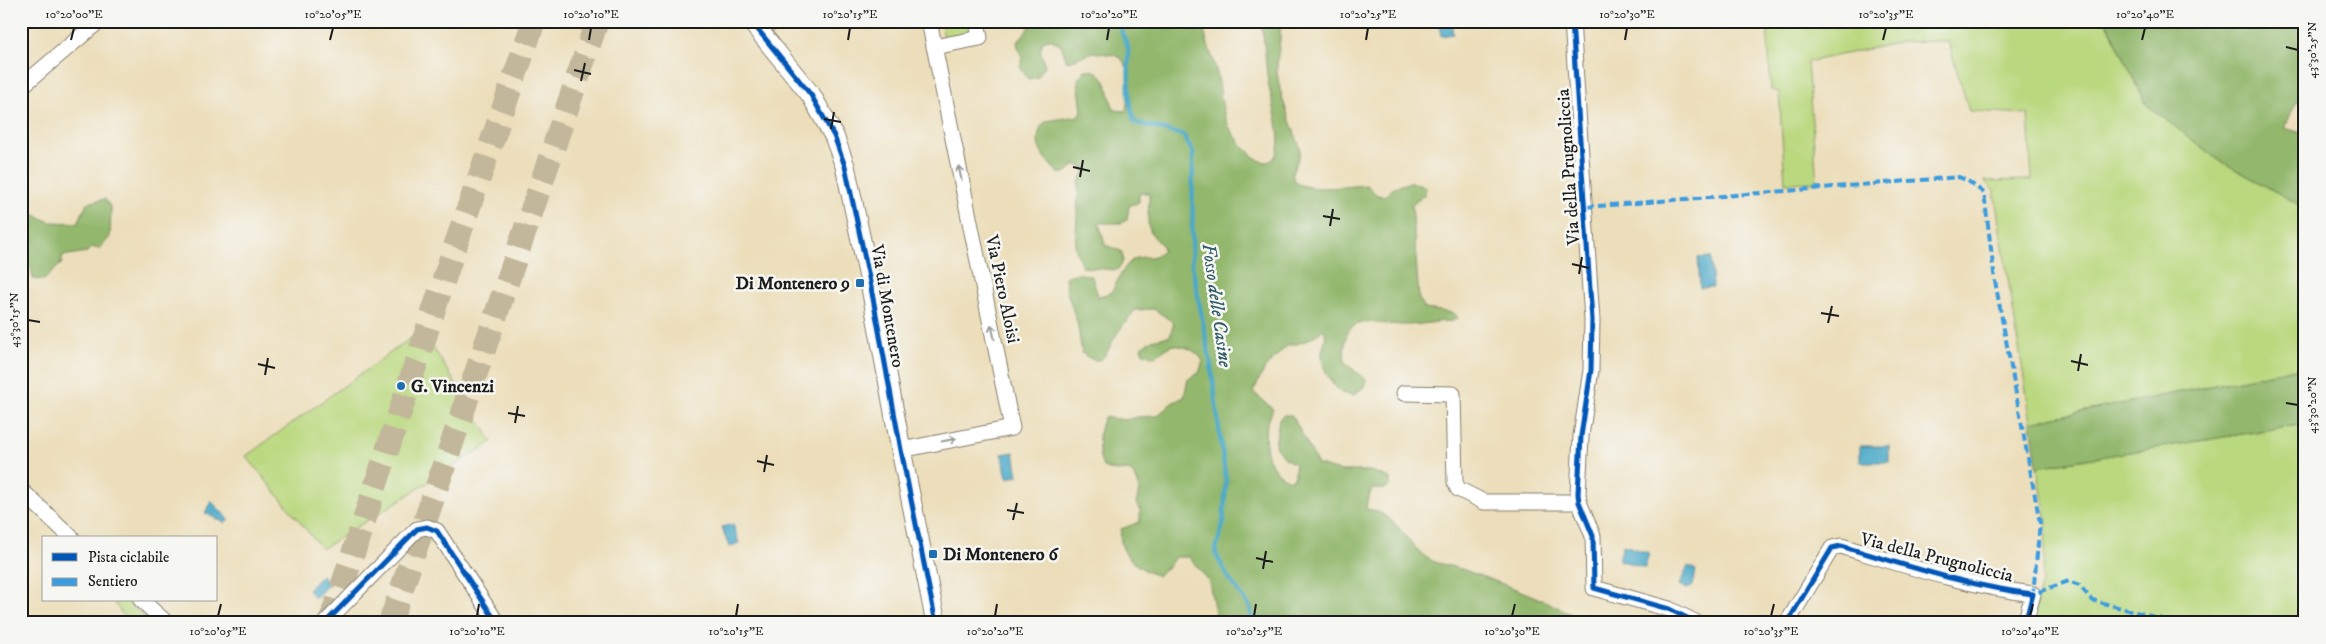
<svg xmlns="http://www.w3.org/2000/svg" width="2326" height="644" font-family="'IM FELL DW Pica',serif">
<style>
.green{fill:#bad87e;stroke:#6b7a4d}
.forest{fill:#93b86d;stroke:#586a44}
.water{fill:#48a9c7;stroke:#326272}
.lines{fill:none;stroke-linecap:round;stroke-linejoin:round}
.stream{stroke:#48a9c7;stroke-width:4.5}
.trunk-tunnel{stroke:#c2b79a;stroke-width:24;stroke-dasharray:24 12;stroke-linecap:butt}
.minor-casing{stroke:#847d6b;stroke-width:17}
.tertiary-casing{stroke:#847d6b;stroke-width:21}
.minor{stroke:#fff;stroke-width:15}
.tertiary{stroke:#fff;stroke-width:19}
.quiet{stroke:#3c9bdf;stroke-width:4;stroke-dasharray:8 4;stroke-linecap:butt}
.cycleway-casing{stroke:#f6f6f2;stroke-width:8}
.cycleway{stroke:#0057b8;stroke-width:5}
.oneway{stroke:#999}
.ticks{fill:none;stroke:#1c1c1c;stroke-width:2}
.poi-dot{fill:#1f6fb2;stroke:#f6f6f2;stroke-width:2}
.labels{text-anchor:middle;stroke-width:5;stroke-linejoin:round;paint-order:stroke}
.street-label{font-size:18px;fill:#1c1c1c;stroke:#f6f6f2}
.poi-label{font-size:18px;font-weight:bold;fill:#1c1c1c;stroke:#f6f6f2;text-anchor:start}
.water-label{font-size:19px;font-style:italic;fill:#305b69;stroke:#f6f6f2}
.neatline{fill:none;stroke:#1c1c1c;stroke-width:2}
.ticks-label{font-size:12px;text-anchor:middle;fill:#1c1c1c}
</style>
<rect width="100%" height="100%" fill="#f6f6f2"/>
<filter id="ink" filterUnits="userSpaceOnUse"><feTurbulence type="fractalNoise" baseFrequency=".02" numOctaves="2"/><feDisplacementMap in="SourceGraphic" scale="10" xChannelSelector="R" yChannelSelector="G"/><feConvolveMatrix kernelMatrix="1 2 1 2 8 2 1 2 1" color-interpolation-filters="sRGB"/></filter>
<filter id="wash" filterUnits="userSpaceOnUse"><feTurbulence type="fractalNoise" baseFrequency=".0096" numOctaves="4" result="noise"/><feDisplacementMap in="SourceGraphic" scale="20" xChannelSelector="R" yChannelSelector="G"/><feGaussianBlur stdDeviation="1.12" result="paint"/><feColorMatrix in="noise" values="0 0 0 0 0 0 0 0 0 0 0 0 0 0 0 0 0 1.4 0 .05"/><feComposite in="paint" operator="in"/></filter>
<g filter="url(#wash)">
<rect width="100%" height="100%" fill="#ecdeba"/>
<g class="green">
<polygon points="941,21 972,21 974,32 944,38"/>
<polygon points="1767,21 2106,21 2147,105 2217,159 2305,208 2305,367 2031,422 1994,191 1984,181 2032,180 2028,114 1969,111 1948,41 1902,42 1807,62 1817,182 1785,183 1779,92 1771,90"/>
<polygon points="422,330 492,442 322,549 246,456"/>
<polygon points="2305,424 2305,623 2032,623 2042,581 2047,521 2037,467"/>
<polygon points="112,600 126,600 151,623 129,623"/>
</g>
<g class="forest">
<path d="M1034,21H1202C1205,38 1211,53 1216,69C1221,86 1220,106 1227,122C1231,133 1258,171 1272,160C1288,147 1271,100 1268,82C1265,62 1265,42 1261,21H1279C1283,38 1276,55 1277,72C1280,98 1291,123 1300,147V154L1292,173C1293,178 1295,183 1300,185C1316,191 1349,186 1367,185L1377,195L1385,196C1394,185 1413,178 1425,187V194L1412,205L1419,299L1425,309L1454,313L1458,318L1453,321C1437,321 1422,325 1406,325C1370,325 1340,308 1345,363L1366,380L1364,387L1354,395L1341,393C1331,382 1321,369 1322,353C1323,344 1328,338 1324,329C1313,337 1302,345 1288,345L1265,368L1253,392L1273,409C1271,415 1267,422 1266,429C1263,447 1270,474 1290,480L1295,476V464L1283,457L1275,446L1279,419L1284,415H1292L1318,465L1340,471H1370L1390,478V485L1385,489H1372L1367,501L1366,509C1394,511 1406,543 1427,558C1437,565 1455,566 1467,571C1508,586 1550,600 1586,623H1217L1209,581L1189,557H1175L1168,567L1158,576C1137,568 1117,555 1121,529L1140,522V509L1136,504C1140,488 1141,482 1129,470L1116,471L1103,467C1097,453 1097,432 1104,417L1125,420L1137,417L1157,416L1172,403L1184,397L1188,379L1199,373L1203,361C1196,349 1184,346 1171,345L1155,357L1143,353L1141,347L1152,340L1170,336L1174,323L1154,309L1135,310C1128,320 1119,329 1113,340C1105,357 1101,368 1082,353L1077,322L1067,292L1065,277C1074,273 1084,273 1092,277L1098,296L1111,293C1118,282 1124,262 1137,258C1150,255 1149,261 1163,251L1162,245C1141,227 1150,217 1149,193H1139V202L1129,206L1127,220L1121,223H1099L1105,245L1121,251C1125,260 1123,263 1117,270L1082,267L1075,247L1079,182L1084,173L1083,167L1075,165L1065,173H1058C1046,160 1033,148 1040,130C1041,126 1043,123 1047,121C1057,119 1068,118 1078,116L1082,111L1078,79L1085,70C1108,68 1108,94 1114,110L1126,111L1130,81L1128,69L1121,58L1114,55L1093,52L1067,62L1061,45L1050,39L1044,40L1040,49L1045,66L1038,77L1028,79L1020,67L1022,59L1017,43Z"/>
<polygon points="2106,21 2305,21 2305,59 2297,69 2301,94 2284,128 2305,134 2305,208 2217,159 2147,105"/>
<polygon points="105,199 111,208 110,237 99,249 91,247 87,252 62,256 62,263 44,280 33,279 31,267 21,260 21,220 35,215 50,222 78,223 87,203"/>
<polygon points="2305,367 2305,424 2037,467 2031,422"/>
</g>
<g class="water">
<polygon points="1438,21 1451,21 1453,34 1441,36"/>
<polygon points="1711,257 1713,287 1700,288 1698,258"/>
<rect x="1860" y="446" width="29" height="16"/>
<polygon points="1014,452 1018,476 1007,478 1002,454"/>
<polygon points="211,501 229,519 225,523 205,513"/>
<polygon points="733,524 739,543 729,547 722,527"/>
<polygon points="1623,545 1649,553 1645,568 1619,560"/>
<polygon points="1688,566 1696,570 1693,586 1687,589 1679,585"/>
<polygon points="322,575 330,583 315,598 308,590"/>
</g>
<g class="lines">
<polyline class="stream" points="1117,21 1128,47 1129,98 1134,122 1183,135 1193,152 1192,264 1211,366 1226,482 1223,525 1215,552 1228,578 1250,607 1252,623"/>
</g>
</g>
<g filter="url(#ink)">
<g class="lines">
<g class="trunk-tunnel">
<polyline points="330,623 450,261 534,21"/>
<polyline points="390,623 597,21"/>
</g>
<defs>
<g id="minor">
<polyline points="1572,21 1592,320 1591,370 1581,436 1578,494 1579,502 1593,536 1594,588 1669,609 1697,623"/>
<polyline points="754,25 778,21"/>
<polyline points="934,47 980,38 977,21"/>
<polyline points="21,87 99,21"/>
<polyline points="1404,393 1453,394 1455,482 1458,489 1484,502 1579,502"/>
<polyline points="901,450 1012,428 929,21"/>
<polyline points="21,490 72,538"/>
<polyline points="141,600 167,623"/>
<polyline points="325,623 417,529 427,527 437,531 497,623"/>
<path d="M1787,623L1832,548L1841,546C1904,565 1967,586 2033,594L2025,623"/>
</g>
<polyline id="tertiary" points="751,21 811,95 834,136 845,166 870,282 901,450 936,623"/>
</defs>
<use href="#minor" class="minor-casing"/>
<use href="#tertiary" class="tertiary-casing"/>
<use href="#minor" class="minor"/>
<use href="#tertiary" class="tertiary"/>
<polyline class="quiet" points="1586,207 1959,177 1968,181 1984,193 1995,281 2040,523 2033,594 2069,581 2079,585 2092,600 2176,623"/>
<defs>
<g id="cycleway">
<polyline points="751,21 811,95 834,136 845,166 870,282 901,450 936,623"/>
<polyline points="1572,21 1592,320 1591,370 1581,436 1578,494 1579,502 1593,536 1594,588 1669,609 1697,623"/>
<polyline points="325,623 417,529 427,527 437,531 497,623"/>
<path d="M1787,623L1832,548L1841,546C1904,565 1967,586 2033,594L2025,623"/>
</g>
</defs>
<use href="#cycleway" class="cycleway-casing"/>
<use href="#cycleway" class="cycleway"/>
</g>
<defs><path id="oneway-shaft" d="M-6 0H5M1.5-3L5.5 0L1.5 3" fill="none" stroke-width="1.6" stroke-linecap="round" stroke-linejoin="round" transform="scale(1.25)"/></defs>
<g class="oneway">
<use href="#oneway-shaft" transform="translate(960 173) rotate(-102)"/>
<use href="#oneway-shaft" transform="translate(993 332) rotate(-102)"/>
<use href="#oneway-shaft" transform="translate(949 440) rotate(-11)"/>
</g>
</g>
<path class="ticks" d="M71,40L74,28M330,40L333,28M589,40L591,28M848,40L850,28M1107,40L1109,28M1366,40L1368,28M1625,40L1627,28M1883,40L1886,28M2142,40L2145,28M2286,47L2298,50M574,70L591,74M581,81L585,63M824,119L841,122M831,129L834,112M1073,167L1090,171M1080,177L1083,160M1323,216L1340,219M1330,226L1333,209M1572,264L1589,268M1579,274L1582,257M1821,313L1839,316M28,320L40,322M1828,323L1832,306M2071,361L2088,365M258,364L275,368M2078,371L2081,354M265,375L268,358M2286,403L2298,405M508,413L525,416M515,423L518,406M757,461L774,465M764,472L767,455M1007,510L1024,513M1013,520L1017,503M1256,558L1273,562M1263,569L1266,551M218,616L221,604M477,616L479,604M736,616L738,604M995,616L997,604M1254,616L1256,604M1512,616L1515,604M1771,616L1774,604M2030,616L2033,604"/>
<g class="poi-dot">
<rect x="855" y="278" width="10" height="10" rx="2.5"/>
<circle cx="401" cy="386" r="5"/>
<rect x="928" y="549" width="10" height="10" rx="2.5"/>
</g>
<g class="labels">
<g class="street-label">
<text transform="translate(1568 167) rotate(-94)" y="6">Via della Prugnoliccia</text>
<text transform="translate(1003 289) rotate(78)" y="6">Via Piero Aloisi</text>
<text transform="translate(888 306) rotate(80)" y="6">Via di Montenero</text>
<text transform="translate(1937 557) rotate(14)" y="6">Via della Prugnoliccia</text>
</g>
<g class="poi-label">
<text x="850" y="289" text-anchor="end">Di Montenero 9</text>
<text x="411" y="392">G. Vincenzi</text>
<text x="943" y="560">Di Montenero 6</text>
</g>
<g class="water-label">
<text transform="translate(1218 305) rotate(82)" y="7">Fosso delle Casine</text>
</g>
</g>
<rect width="2326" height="644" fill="none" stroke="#f6f6f2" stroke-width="55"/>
<rect x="42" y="536" width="175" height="65" fill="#f6f6f2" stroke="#9f9f9c"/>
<rect x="52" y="553" width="25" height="8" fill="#0057b8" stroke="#9f9f9c"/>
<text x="88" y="562" font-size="15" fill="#1c1c1c">Pista ciclabile</text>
<rect x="52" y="578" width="25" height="8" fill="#3c9bdf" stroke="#9f9f9c"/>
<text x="88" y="586" font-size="15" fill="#1c1c1c">Sentiero</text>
<rect x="28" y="28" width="2270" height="588" class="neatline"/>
<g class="ticks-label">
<text x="74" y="18">10°20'00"E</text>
<text x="333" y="18">10°20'05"E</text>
<text x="591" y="18">10°20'10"E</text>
<text x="850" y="18">10°20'15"E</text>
<text x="1109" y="18">10°20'20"E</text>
<text x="1368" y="18">10°20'25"E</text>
<text x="1627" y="18">10°20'30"E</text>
<text x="1886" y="18">10°20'35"E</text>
<text x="2145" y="18">10°20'40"E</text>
<text transform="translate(2312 50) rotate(-90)" y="4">43°30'25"N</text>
<text transform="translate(14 320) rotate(-90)" y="4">43°30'15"N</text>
<text transform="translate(2312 405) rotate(-90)" y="4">43°30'20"N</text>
<text x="218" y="635">10°20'05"E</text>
<text x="477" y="635">10°20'10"E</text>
<text x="736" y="635">10°20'15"E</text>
<text x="995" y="635">10°20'20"E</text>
<text x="1254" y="635">10°20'25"E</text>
<text x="1512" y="635">10°20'30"E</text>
<text x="1771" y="635">10°20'35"E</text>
<text x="2030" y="635">10°20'40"E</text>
</g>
</svg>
